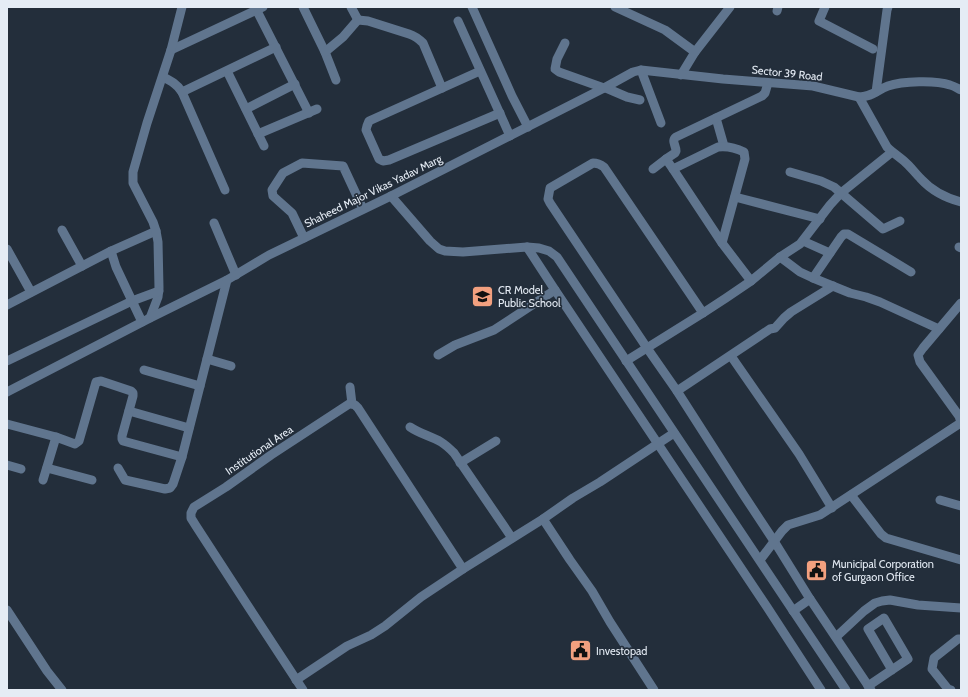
<svg xmlns="http://www.w3.org/2000/svg" width="968" height="697" font-family="Cabin,sans-serif">
<style>
.lines{fill:none;stroke-linecap:round;stroke-linejoin:round}
.minor{stroke:#60758e;stroke-width:9}
.labels{text-anchor:middle;stroke-width:3.5;stroke-linejoin:round;paint-order:stroke}
.street-label{font-size:11px;fill:#e5ecf5;stroke:#232e3b}
.poi-label{font-size:11px;fill:#e5ecf5;stroke:#232e3b;text-anchor:start}
</style>
<rect width="100%" height="100%" fill="#232e3b"/>
<g class="lines">
<g class="minor">
<polyline points="255,7 309,113"/>
<polyline points="303,7 325,52 336,80"/>
<polyline points="351,7 358,20"/>
<polyline points="472,7 512,96 528,127"/>
<polyline points="615,7 665,30 695,52"/>
<polyline points="825,7 819,21 873,49"/>
<polyline points="777,11 778,7"/>
<polyline points="458,21 510,136"/>
<polyline points="565,43 557,59 555,69 559,72 604,88"/>
<polyline points="171,50 263,7"/>
<path d="M325,52L343,37L356,22L358,20L368,21L409,34C415,36 419,39 423,43L442,88"/>
<polyline points="641,70 661,123"/>
<polyline points="227,71 264,146"/>
<polyline points="480,71 369,121 367,126 366,130 379,159 383,161 389,160 500,113"/>
<polyline points="681,75 695,52 730,7"/>
<path d="M163,77C171,81 177,84 182,92L225,190"/>
<polyline points="606,88 627,97 640,100"/>
<polyline points="182,92 276,47"/>
<polyline points="876,92 887,10 888,7"/>
<path d="M859,97L887,147C892,152 898,156 904,161C910,166 915,173 921,179C931,190 946,198 961,202"/>
<polyline points="246,109 295,84"/>
<polyline points="716,118 724,146"/>
<polyline points="258,134 317,109"/>
<path d="M666,159L675,153L676,151C676,145 671,141 676,137L762,96L765,93L768,83"/>
<polyline points="653,169 666,159 673,169 722,243 751,281"/>
<path d="M673,169L718,147C727,146 736,148 744,152L745,159L722,243"/>
<polyline points="790,172 821,181 834,187 883,229 900,221"/>
<polyline points="391,196 430,241 439,249 445,251 463,252 527,247 539,248 549,251 557,257 846,690"/>
<polyline points="735,197 820,219"/>
<polyline points="214,223 236,275"/>
<polyline points="62,230 82,266"/>
<polyline points="304,238 292,213 273,196 272,190 283,173 302,163 343,166 363,209"/>
<polyline points="803,241 830,253"/>
<polyline points="527,247 555,290 767,607 821,690"/>
<polyline points="959,247 961,248"/>
<polyline points="7,249 31,292"/>
<polyline points="111,251 116,267 142,322"/>
<polyline points="780,257 800,272 813,278 850,293 866,297 880,302 939,329"/>
<polyline points="813,278 841,237 844,234 848,234 911,272"/>
<polyline points="7,305 111,251 156,231"/>
<path d="M703,313L604,167C600,164 598,163 593,163L550,188L548,199L550,203L647,348L677,391L743,494L774,541L810,599L871,690"/>
<polyline points="150,318 158,297 159,288 158,242 156,231 153,222 136,189 133,183 133,172 147,123 171,50 182,7"/>
<polyline points="438,355 455,345 494,330 555,290"/>
<polyline points="731,356 799,454 832,508"/>
<polyline points="207,359 231,366"/>
<polyline points="7,361 132,301 159,291"/>
<polyline points="626,361 703,313 726,298 751,281 780,257 800,244 830,205 841,193 892,152"/>
<polyline points="144,370 200,386"/>
<polyline points="350,387 352,404"/>
<polyline points="677,391 770,329 775,328 784,318 791,312 833,286"/>
<path d="M7,392L150,318L227,280L269,255L391,196L604,88L633,72L641,70L723,79L813,86L859,97C872,97 877,90 888,86C902,81 936,80 950,85C954,86 957,88 961,90"/>
<polyline points="129,411 189,428"/>
<polyline points="7,424 56,437 75,444 79,441 96,382 101,381 131,391 133,393 133,396 122,436 122,439 123,441 182,457"/>
<path d="M410,427C420,434 431,436 441,442C446,445 450,449 454,453L512,538"/>
<polyline points="460,463 496,441"/>
<polyline points="7,465 21,469"/>
<polyline points="47,468 92,480"/>
<polyline points="118,468 125,480 165,489 170,488 173,484 182,457 227,280"/>
<polyline points="43,480 56,437"/>
<polyline points="851,495 881,534 886,538 961,560"/>
<polyline points="940,500 961,506"/>
<polyline points="543,519 570,560 592,591 610,622 654,690"/>
<polyline points="760,560 782,531 788,525 820,515 959,424 961,422 959,416 920,362 918,355 923,348 961,303"/>
<polyline points="7,610 47,671 62,690"/>
<polyline points="793,611 810,599"/>
<polyline points="836,637 864,611 875,603 882,601 890,600 918,605 961,608"/>
<polyline points="296,680 347,646 371,635 385,626 421,597 463,569 543,519 573,498 600,482 674,433"/>
<polyline points="868,686 908,659 884,618 868,629 892,670"/>
<polyline points="303,690 246,603 196,526 191,518 191,513 194,507 226,487 271,455 349,404 352,404 355,405 358,408 463,569"/>
<polyline points="951,690 948,689 932,669 934,658 958,639 961,639"/>
</g>
</g>
<defs>
<symbol id="school-square" viewBox="-11 -11 22 22"><rect x="-9" y="-9" width="18" height="18" rx="4" fill="#f2a07f" stroke="#232e3b"/><path d="M0-5L7-2L0 1L-7-2ZM-4 1L0 2.5L4 1V4Q0 6-4 4Z" fill="#111"/></symbol>
<symbol id="civic-square" viewBox="-11 -11 22 22"><rect x="-9" y="-9" width="18" height="18" rx="4" fill="#f2a07f" stroke="#232e3b"/><path d="M-.6-6.5H3V-4.5H.6V-3L4-1V1h2V6H-6V1h2V-1L-.6-3ZM-1.2 2.5V6h2.4V2.5Z" fill="#111"/></symbol>
</defs>
<g fill-rule="evenodd">
<use href="#school-square" x="470" y="284" width="25" height="25"/>
<use href="#civic-square" x="804" y="558" width="25" height="25"/>
<use href="#civic-square" x="568" y="638" width="25" height="25"/>
</g>
<g class="labels">
<g class="street-label">
<text transform="translate(787 73) rotate(6)" y="4">Sector 39 Road</text>
<text transform="translate(373 191) rotate(-26)" y="4">Shaheed Major Vikas Yadav Marg</text>
<text transform="translate(259 450) rotate(-34)" y="4">Institutional Area</text>
</g>
<g class="poi-label">
<text x="498" y="294">CR Model<tspan x="498" dy="13">Public School</tspan></text>
<text x="832" y="568">Municipal Corporation<tspan x="832" dy="13">of Gurgaon Office</tspan></text>
<text x="596" y="655">Investopad</text>
</g>
</g>
<rect width="968" height="697" fill="none" stroke="#e5ecf5" stroke-width="16"/>
</svg>
